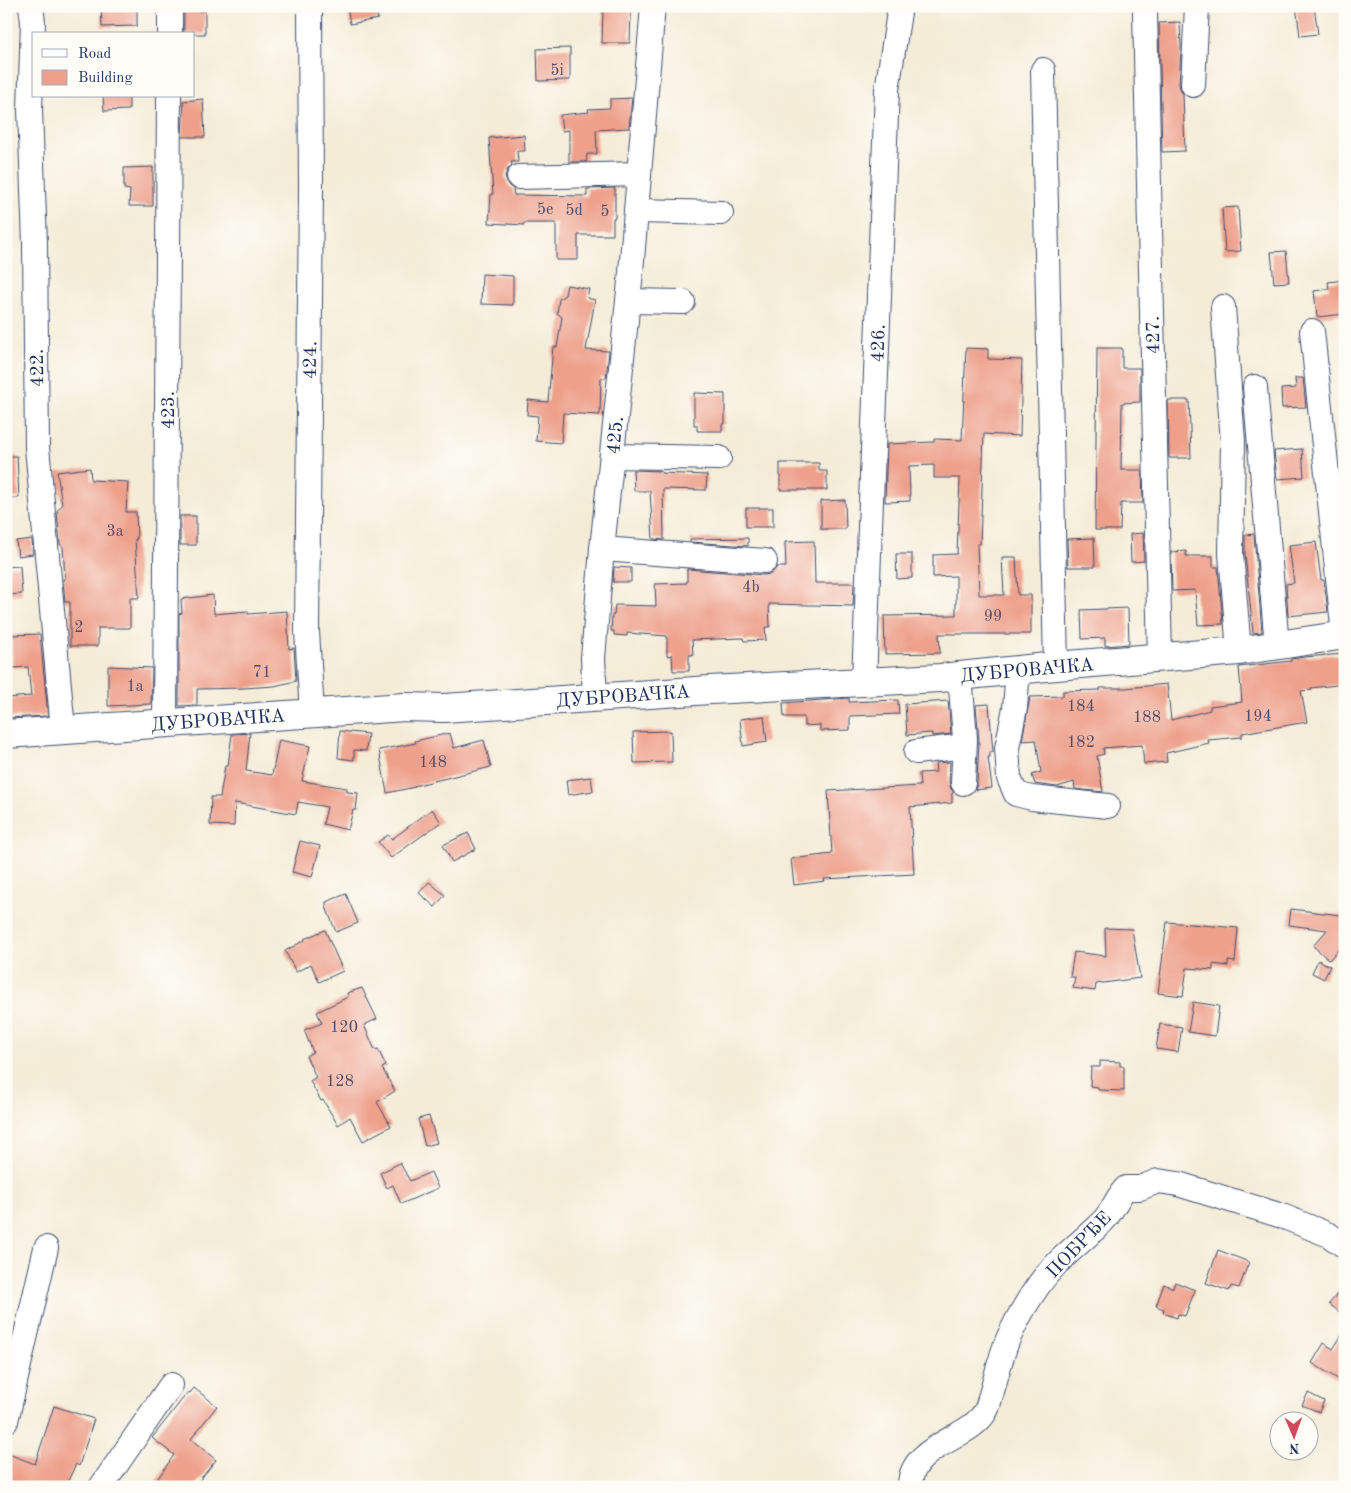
<svg xmlns="http://www.w3.org/2000/svg" width="1351" height="1493" font-family="'Old Standard TT',serif">
<style>
.building{fill:#eea08b}
.lines{fill:none;stroke-linecap:round;stroke-linejoin:round}
.minor-casing{stroke:#3c4b70;stroke-width:26}
.major-casing{stroke:#3c4b70;stroke-width:30}
.minor{stroke:#fff;stroke-width:24}
.major{stroke:#fff;stroke-width:28}
.labels{text-anchor:middle;stroke-width:4;stroke-linejoin:round;paint-order:stroke}
.number-label{font-size:16px;fill:#504b69}
.street-label{font-size:19px;fill:#1b2f5e;stroke:#fdfcf7}
</style>
<rect width="100%" height="100%" fill="#fdfcf7"/>
<filter id="ink" filterUnits="userSpaceOnUse"><feTurbulence type="fractalNoise" baseFrequency=".02" numOctaves="2"/><feDisplacementMap in="SourceGraphic" scale="10" xChannelSelector="R" yChannelSelector="G"/><feConvolveMatrix kernelMatrix="1 2 1 2 8 2 1 2 1" color-interpolation-filters="sRGB"/></filter>
<filter id="wash" filterUnits="userSpaceOnUse"><feTurbulence type="fractalNoise" baseFrequency=".0096" numOctaves="4" result="noise"/><feDisplacementMap in="SourceGraphic" scale="20" xChannelSelector="R" yChannelSelector="G"/><feGaussianBlur stdDeviation="1.12" result="paint"/><feColorMatrix in="noise" values="0 0 0 0 0 0 0 0 0 0 0 0 0 0 0 0 0 1.4 0 .05"/><feComposite in="paint" operator="in"/></filter>
<g filter="url(#wash)">
<rect width="100%" height="100%" fill="#f4ecd7"/>
<g id="blocks">
<g class="building">
<polygon points="101,6 137,6 137,26 102,27"/>
<polygon points="347,6 376,6 378,19 350,24"/>
<polygon points="1296,6 1314,6 1318,34 1300,36"/>
<polygon points="603,8 631,8 630,43 602,43"/>
<rect x="184" y="11" width="21" height="23"/>
<polygon points="1180,22 1181,49 1179,84 1181,91 1183,94 1185,151 1162,152 1159,23"/>
<polygon points="570,48 570,80 538,81 537,49"/>
<polygon points="103,96 129,96 129,110 104,111"/>
<polygon points="632,98 629,128 596,130 597,154 587,154 586,162 569,162 569,130 562,131 560,115 589,112 588,109 610,108 610,99"/>
<polygon points="203,99 205,137 182,137 183,116 184,115 183,101"/>
<polygon points="524,135 525,151 517,151 518,162 511,162 512,165 507,170 505,177 508,185 513,189 514,195 587,196 587,189 615,188 615,218 613,218 613,235 578,235 578,260 556,260 556,223 524,223 524,225 489,223 491,194 493,194 489,138"/>
<polygon points="153,167 153,206 129,206 130,190 124,189 124,168"/>
<polygon points="1238,207 1241,251 1225,252 1222,208"/>
<polygon points="1286,251 1289,282 1274,283 1271,252"/>
<polygon points="482,274 513,276 513,305 481,304"/>
<polygon points="1345,280 1345,314 1317,317 1314,291 1329,289 1328,282"/>
<polygon points="567,285 589,289 587,298 595,300 586,350 609,351 606,378 601,378 600,415 563,413 561,443 536,441 538,416 527,415 528,400 548,402 553,347 557,347 562,317 557,313 559,299 565,295"/>
<polygon points="966,348 988,349 988,359 1022,360 1020,436 984,434 980,544 977,544 979,595 1004,595 1002,557 1016,557 1018,595 1031,595 1031,634 939,634 940,653 885,654 884,616 956,615 956,576 933,577 933,555 957,554 960,478 934,478 934,465 909,466 910,501 885,502 887,444 934,442 934,439 962,440"/>
<polygon points="1097,348 1122,348 1122,368 1140,368 1140,402 1122,403 1121,470 1142,470 1143,503 1121,503 1120,530 1095,530"/>
<polygon points="1295,378 1303,378 1306,407 1282,408 1281,389 1296,388"/>
<polygon points="694,393 725,394 725,424 722,424 722,431 697,431 697,425 694,425"/>
<polygon points="1168,400 1189,400 1191,458 1169,458"/>
<polygon points="1302,449 1304,477 1277,479 1274,451"/>
<polygon points="6,456 17,456 19,498 6,498"/>
<polygon points="780,463 819,463 819,471 827,471 827,490 780,490"/>
<polygon points="90,468 91,480 128,482 126,512 136,512 137,539 135,539 139,598 130,598 130,628 98,628 98,646 70,646 70,602 65,602 63,579 65,579 63,547 60,544 57,511 62,505 57,472"/>
<polygon points="633,470 661,471 661,473 707,475 706,490 663,489 664,540 653,539 650,491 634,491"/>
<polygon points="845,500 846,529 821,529 821,501"/>
<rect x="746" y="508" width="27" height="19"/>
<rect x="180" y="516" width="16" height="29"/>
<polygon points="1143,533 1144,561 1131,562 1130,534"/>
<polygon points="1254,534 1262,632 1253,633 1245,554 1245,535"/>
<polygon points="748,538 748,546 690,542 690,539"/>
<polygon points="1094,538 1095,567 1068,567 1067,539"/>
<polygon points="32,539 33,554 18,556 16,541"/>
<polygon points="814,541 815,583 854,583 853,606 769,604 770,627 765,627 766,640 744,641 743,638 692,640 693,655 689,655 689,671 673,671 672,655 667,656 667,636 627,633 627,636 614,635 614,631 611,631 612,615 614,615 615,605 656,606 655,584 687,583 687,569 764,575 771,574 777,567 786,567 785,542"/>
<polygon points="1316,542 1321,580 1324,580 1328,612 1288,616 1286,584 1294,583 1289,545"/>
<polygon points="1186,551 1186,556 1213,556 1213,567 1218,567 1223,624 1198,625 1195,590 1172,591 1171,552"/>
<polygon points="896,554 912,554 912,578 897,579"/>
<polygon points="20,566 22,594 6,595 6,567"/>
<polygon points="614,567 631,568 631,582 613,582"/>
<polygon points="213,595 214,614 248,611 248,614 287,611 289,649 294,648 296,681 274,686 244,688 197,689 197,705 179,706 179,614 182,613 181,599"/>
<polygon points="1128,608 1129,644 1105,646 1105,638 1082,639 1081,610"/>
<polygon points="40,634 48,716 6,718 6,698 31,696 28,667 13,668 11,635"/>
<polygon points="1345,654 1345,684 1311,688 1312,690 1301,691 1307,722 1242,733 1242,737 1208,740 1209,743 1166,753 1167,762 1144,764 1142,745 1103,748 1104,754 1097,756 1103,792 1075,789 1074,782 1057,787 1035,784 1032,775 1041,772 1036,740 1022,741 1030,697 1063,696 1063,691 1100,690 1100,688 1126,688 1167,684 1171,720 1210,710 1210,706 1242,702 1239,667 1291,661 1291,659 1304,657"/>
<polygon points="108,666 152,668 151,704 108,706"/>
<polygon points="849,698 849,702 898,700 899,714 850,716 850,730 820,731 820,725 804,726 804,717 784,717 783,703"/>
<polygon points="948,701 951,734 932,736 932,733 907,735 905,704"/>
<polygon points="989,704 993,752 990,752 990,757 988,757 992,788 975,790 977,784 979,740 976,705"/>
<polygon points="764,716 767,742 743,746 740,719"/>
<polygon points="340,731 368,734 366,751 354,750 354,760 338,758"/>
<polygon points="671,731 672,762 634,763 633,732"/>
<polygon points="250,733 246,771 272,775 279,740 310,746 302,781 347,788 347,792 358,793 356,810 353,810 348,830 323,824 327,807 298,802 296,814 235,803 234,826 210,825 211,797 220,797 225,766 228,766 232,734"/>
<polygon points="450,733 454,748 484,740 491,767 414,786 415,787 387,793 379,750 416,743 415,741"/>
<polygon points="950,762 949,782 951,789 954,792 952,793 952,803 910,807 914,874 824,879 825,881 794,885 791,859 832,854 828,791 920,786 919,773 936,772 935,763"/>
<polygon points="591,777 593,791 568,795 566,780"/>
<polygon points="432,809 441,822 391,858 378,842 388,835 392,839"/>
<polygon points="468,833 476,849 452,862 443,845"/>
<polygon points="300,841 320,846 312,877 292,872"/>
<polygon points="429,882 445,895 435,907 419,893"/>
<polygon points="346,894 358,923 336,932 326,907 326,902"/>
<polygon points="1291,909 1340,915 1345,911 1345,942 1329,960 1313,946 1327,930 1289,925"/>
<polygon points="1167,922 1238,928 1235,962 1228,961 1228,966 1213,964 1213,970 1187,968 1183,996 1158,993"/>
<polygon points="1105,928 1132,929 1140,978 1096,984 1095,991 1073,988 1075,977 1070,977 1074,952 1106,956"/>
<polygon points="325,930 343,971 319,982 311,964 296,972 285,951 305,940 304,939"/>
<polygon points="1318,960 1330,966 1324,979 1312,973"/>
<polygon points="362,988 377,1019 364,1025 375,1050 378,1049 386,1066 382,1068 395,1091 377,1102 391,1126 363,1141 350,1117 338,1125 323,1100 321,1101 310,1081 316,1077 306,1056 313,1052 304,1030 322,1023 317,1012 348,997 347,993"/>
<polygon points="1193,1002 1219,1006 1215,1036 1188,1032"/>
<polygon points="1160,1024 1182,1027 1178,1052 1156,1049"/>
<polygon points="1100,1061 1120,1062 1120,1066 1124,1066 1124,1091 1098,1090 1098,1087 1090,1086 1091,1067 1100,1067"/>
<polygon points="429,1116 437,1143 425,1146 418,1119"/>
<polygon points="400,1163 410,1181 431,1172 438,1188 401,1204 393,1185 387,1188 380,1173"/>
<polygon points="1218,1250 1249,1262 1239,1288 1231,1286 1229,1291 1206,1283"/>
<polygon points="1175,1282 1195,1290 1185,1316 1178,1314 1177,1318 1163,1313 1164,1309 1156,1306 1164,1284 1173,1288"/>
<polygon points="1345,1284 1345,1316 1329,1304"/>
<polygon points="1345,1330 1345,1374 1341,1381 1312,1363 1324,1343 1333,1349"/>
<polygon points="194,1388 217,1406 191,1439 216,1460 194,1487 152,1487 174,1455 152,1438 188,1392 190,1393"/>
<polygon points="1308,1393 1324,1401 1319,1412 1302,1405"/>
<polygon points="54,1406 94,1419 79,1466 76,1464 65,1487 6,1487 6,1453 35,1464"/>
</g>
</g>
</g>
<g filter="url(#ink)">
<use href="#blocks" fill-opacity="0" stroke="#3c4b70" stroke-width="1"/>
<g class="lines">
<defs>
<g id="minor">
<polyline points="31,6 33,22 30,110 35,244 37,447 63,730"/>
<polyline points="310,6 311,189 307,631 312,714"/>
<polyline points="1145,12 1160,658"/>
<polyline points="170,34 170,6"/>
<polyline points="1043,70 1056,666"/>
<polyline points="1193,85 1197,6"/>
<polyline points="519,177 639,174"/>
<polyline points="636,211 721,213"/>
<polyline points="628,301 683,302"/>
<polyline points="1223,307 1233,442 1231,554 1239,651"/>
<polyline points="1312,331 1344,635"/>
<polyline points="1255,387 1277,646"/>
<polyline points="612,456 719,458"/>
<polyline points="602,549 765,561"/>
<polyline points="1018,669 1015,708 1007,748 1009,778 1016,794 1032,798 1108,806"/>
<polyline points="960,675 965,739 963,783"/>
<polyline points="864,682 887,90 900,6"/>
<polyline points="595,697 593,658 602,549 631,272 653,6"/>
<polyline points="165,723 169,96"/>
<polyline points="916,752 964,746"/>
<polyline points="6,1421 46,1248"/>
<polyline points="101,1487 171,1385"/>
<path d="M910,1487C909,1445 969,1440 985,1412C988,1408 989,1402 990,1398C996,1379 1000,1358 1008,1339C1016,1321 1026,1303 1038,1286C1055,1261 1081,1243 1102,1222C1113,1212 1116,1198 1126,1188H1140L1158,1181L1178,1184L1282,1216L1329,1235L1345,1246"/>
</g>
<polyline id="major" points="6,734 405,707 444,708 710,690 940,678 1056,666 1239,651 1345,635"/>
</defs>
<use href="#minor" class="minor-casing"/>
<use href="#major" class="major-casing"/>
<use href="#minor" class="minor"/>
<use href="#major" class="major"/>
</g>
</g>
<g class="labels">
<g class="number-label">
<text x="557" y="75">5i</text>
<text x="545" y="214">5e</text>
<text x="574" y="215">5d</text>
<text x="605" y="216">5</text>
<text x="115" y="536">3a</text>
<text x="751" y="592">4b</text>
<text x="993" y="621">99</text>
<text x="79" y="632">2</text>
<text x="262" y="677">71</text>
<text x="135" y="691">1a</text>
<text x="1081" y="711">184</text>
<text x="1258" y="721">194</text>
<text x="1147" y="722">188</text>
<text x="1081" y="747">182</text>
<text x="433" y="767">148</text>
<text x="344" y="1032">120</text>
<text x="340" y="1086">128</text>
</g>
<g class="street-label">
<text transform="translate(1152 335) rotate(-91)" y="7">427.</text>
<text transform="translate(877 343) rotate(-88)" y="7">426.</text>
<text transform="translate(309 360) rotate(-89)" y="7">424.</text>
<text transform="translate(36 368) rotate(-91)" y="7">422.</text>
<text transform="translate(167 410) rotate(-90)" y="7">423.</text>
<text transform="translate(614 435) rotate(-84)" y="7">425.</text>
<text transform="translate(1027 669) rotate(-5)" y="7">ДУБРОВАЧКА</text>
<text transform="translate(623 695) rotate(-4)" y="7">ДУБРОВАЧКА</text>
<text transform="translate(218 719) rotate(-4)" y="7">ДУБРОВАЧКА</text>
<text transform="translate(1078 1244) rotate(-46)" y="7">ПОБРЂЕ</text>
</g>
</g>
<rect width="1351" height="1493" fill="none" stroke="#fdfcf7" stroke-width="25"/>
<rect x="32" y="32" width="162" height="65" fill="#fdfcf7" stroke="#a3aaba"/>
<rect x="42" y="49" width="25" height="8" fill="#ffffff" stroke="#a3aaba"/>
<text x="78" y="58" font-size="15" fill="#1b2f5e">Road</text>
<rect x="42" y="70" width="25" height="15" fill="#eea08b" stroke="#a3aaba"/>
<text x="78" y="82" font-size="15" fill="#1b2f5e">Building</text>
<g transform="translate(1294 1436) rotate(178)"><circle r="24" fill="#fdfcf7" stroke="#a3aaba"/>
<path d="M0-4L9 19L0 12L-9 19Z" fill="#d1495b"/>
<text y="-8" font-size="14" font-weight="bold" text-anchor="middle" fill="#1b2f5e">N</text>
</g>
</svg>
